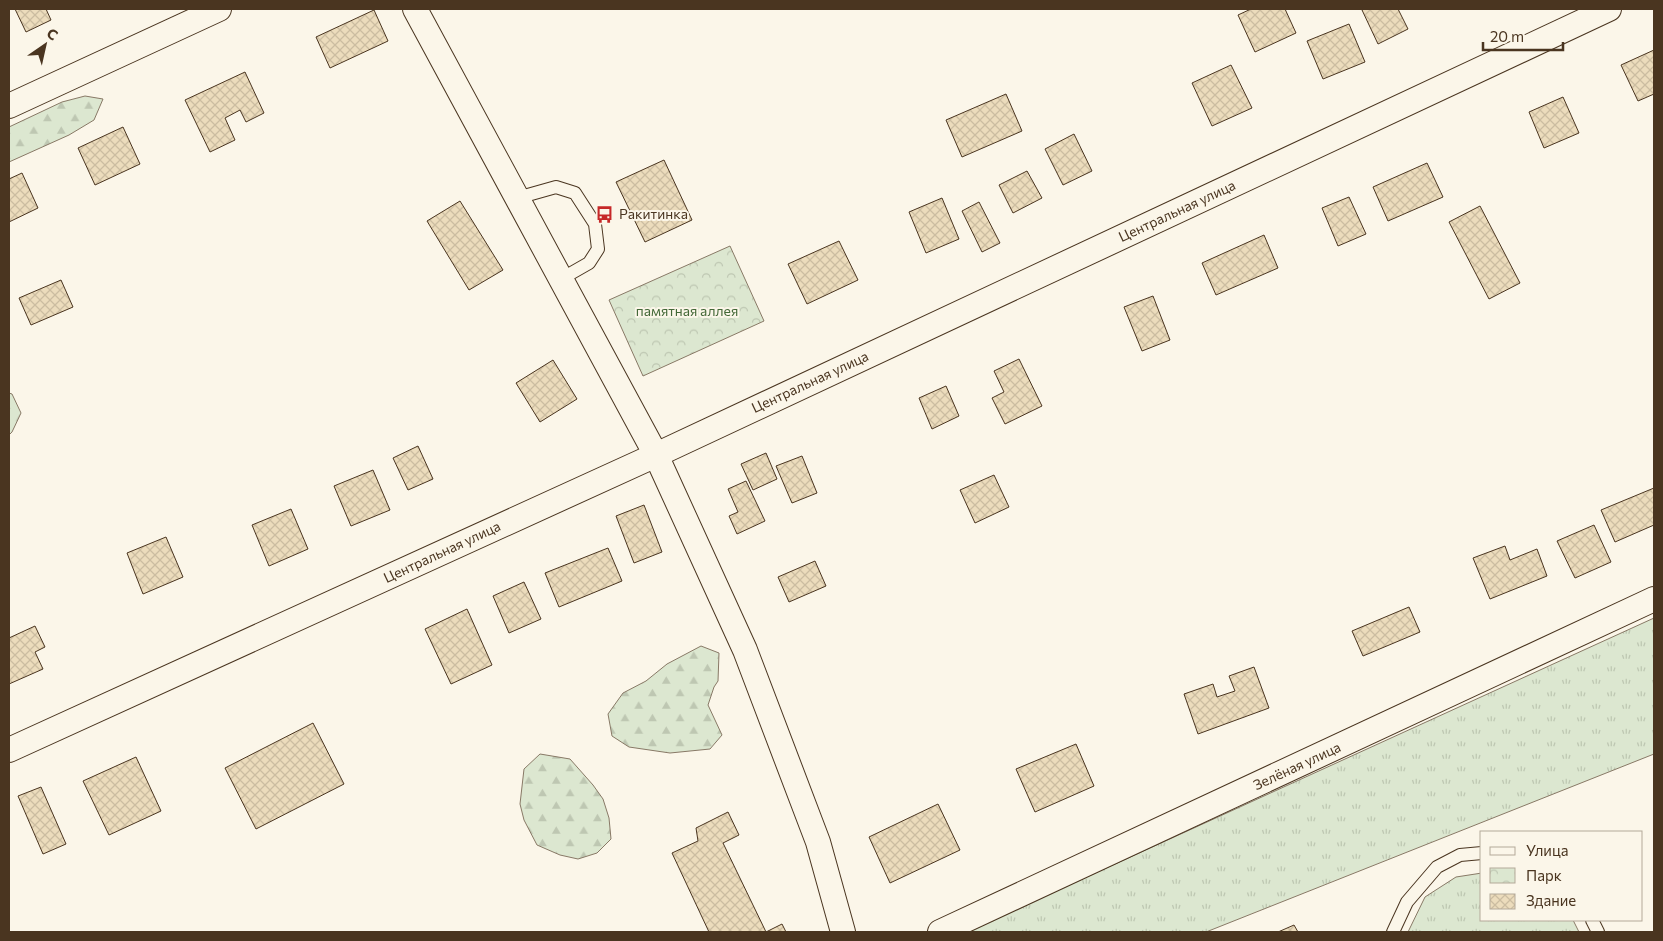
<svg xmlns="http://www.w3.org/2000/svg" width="1663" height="941" font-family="Commissioner,sans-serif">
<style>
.grass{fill:url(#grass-tufts);stroke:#887966}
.forest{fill:url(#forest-firs);stroke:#887966}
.park{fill:url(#park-crowns);stroke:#887966}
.building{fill:url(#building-cross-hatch);stroke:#4a3520}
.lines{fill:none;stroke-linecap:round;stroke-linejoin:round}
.service-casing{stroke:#4a3520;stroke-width:14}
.minor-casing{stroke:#4a3520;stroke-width:26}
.service{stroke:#fbf6e9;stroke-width:12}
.minor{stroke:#fbf6e9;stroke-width:24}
.labels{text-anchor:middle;stroke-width:4;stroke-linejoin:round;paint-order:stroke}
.street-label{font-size:14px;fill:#4a3520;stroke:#fbf6e9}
.poi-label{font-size:14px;fill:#4a3520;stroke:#fbf6e9;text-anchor:start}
.park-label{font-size:14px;fill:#436837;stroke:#fbf6e9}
</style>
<defs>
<pattern id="grass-tufts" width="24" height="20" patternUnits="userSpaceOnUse" patternTransform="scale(1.25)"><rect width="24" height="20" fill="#dce7d0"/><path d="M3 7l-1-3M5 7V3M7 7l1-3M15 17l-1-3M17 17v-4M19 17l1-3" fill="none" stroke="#bec7b2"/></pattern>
<pattern id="forest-firs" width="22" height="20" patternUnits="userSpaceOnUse" patternTransform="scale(1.25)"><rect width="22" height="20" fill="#dce7d0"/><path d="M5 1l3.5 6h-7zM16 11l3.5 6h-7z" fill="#bec7b2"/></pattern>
<pattern id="park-crowns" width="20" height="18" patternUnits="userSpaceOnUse" patternTransform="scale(1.25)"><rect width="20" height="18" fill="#dce7d0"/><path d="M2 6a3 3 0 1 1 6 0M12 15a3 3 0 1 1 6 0" fill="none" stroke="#bec7b2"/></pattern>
<pattern id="building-cross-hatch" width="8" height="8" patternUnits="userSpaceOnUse" patternTransform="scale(1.25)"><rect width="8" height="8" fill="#ecdcbc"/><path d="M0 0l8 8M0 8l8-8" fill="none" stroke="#ccbda1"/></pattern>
</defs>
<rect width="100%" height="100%" fill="#fbf6e9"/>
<g class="grass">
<polygon points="1654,618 1654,754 1206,932 966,932"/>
<polygon points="1482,873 1482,920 1573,920 1579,932 1408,932 1425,897 1456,877"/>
</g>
<g class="forest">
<polygon points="85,96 103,99 94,120 69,135 9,162 9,127 62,102"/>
<polygon points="9,393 12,394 21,413 12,432 9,435"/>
<polygon points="701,646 719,653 718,681 714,687 708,705 722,735 710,749 670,753 629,747 612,736 608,714 623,693 646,681 667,664"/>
<polygon points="540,754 570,759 593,785 603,799 609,818 611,839 597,853 578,859 560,855 537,845 524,820 520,804 524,769"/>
</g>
<polygon class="park" points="730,246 764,321 643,376 609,300"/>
<g class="building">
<polygon points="15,9 46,9 51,20 26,32"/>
<polygon points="1251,9 1285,9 1296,33 1255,52 1238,15"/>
<polygon points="1365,9 1398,9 1408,29 1378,44 1362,10"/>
<polygon points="374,10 388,41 330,68 316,37"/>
<polygon points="1349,24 1365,62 1323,79 1307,41"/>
<polygon points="1654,50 1654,94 1638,101 1621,65"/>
<polygon points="1231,65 1252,108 1212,126 1192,83"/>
<polygon points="245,72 264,113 246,122 240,110 225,118 235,140 210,152 185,100"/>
<polygon points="1006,94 1022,131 962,157 946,120"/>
<polygon points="1563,97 1579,133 1544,148 1529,112"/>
<polygon points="123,127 140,164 95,185 78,148"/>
<polygon points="1074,134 1092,171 1063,185 1045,149"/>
<polygon points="664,160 692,220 645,242 616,182"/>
<polygon points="1427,163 1443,197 1388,221 1373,187"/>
<polygon points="1027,171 1042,198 1013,213 999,185"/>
<polygon points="22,173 38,208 9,222 9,179"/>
<polygon points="1349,197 1366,234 1338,246 1322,208"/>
<polygon points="942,198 959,239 926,253 909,212"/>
<polygon points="460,201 503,270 469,290 427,221"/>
<polygon points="979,202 1000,243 982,252 962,211"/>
<polygon points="1480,206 1520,283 1489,299 1449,222"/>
<polygon points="1264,235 1278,268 1216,295 1202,263"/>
<polygon points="839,241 858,280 807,304 788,264"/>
<polygon points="61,280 73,307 31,325 19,298"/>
<polygon points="1153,296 1170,340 1142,351 1124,307"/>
<polygon points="1019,359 1042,406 1005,424 992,398 1004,392 994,371"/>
<polygon points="553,360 577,399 540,422 516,383"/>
<polygon points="946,386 959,416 932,429 919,398"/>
<polygon points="418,446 433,479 408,490 393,458"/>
<polygon points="766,453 777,479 753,490 741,464"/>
<polygon points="802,456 817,493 792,503 776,466"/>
<polygon points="373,470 390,510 351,526 334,486"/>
<polygon points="994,475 1009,507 975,523 960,490"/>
<polygon points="746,481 765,521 737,534 729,516 738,512 728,489"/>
<polygon points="1654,488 1654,525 1615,542 1601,510"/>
<polygon points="644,505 662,552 634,563 616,516"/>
<polygon points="291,509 308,549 269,566 252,525"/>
<polygon points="1594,525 1611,562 1575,578 1557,541"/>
<polygon points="166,537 183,577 143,594 127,553"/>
<polygon points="1505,546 1510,560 1537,549 1547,576 1490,599 1473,558"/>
<polygon points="608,548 622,581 559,607 545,573"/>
<polygon points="815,561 826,586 789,602 778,577"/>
<polygon points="524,582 541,619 509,633 493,596"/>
<polygon points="1409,607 1420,632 1363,656 1352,631"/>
<polygon points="467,609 492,665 451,684 425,629"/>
<polygon points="35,626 45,647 35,652 43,669 9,684 9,638"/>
<polygon points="1254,667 1269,708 1198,734 1184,694 1213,684 1217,697 1235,691 1229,676"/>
<polygon points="313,723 344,784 256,829 225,768"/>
<polygon points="1076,744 1094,786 1035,812 1016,769"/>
<polygon points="136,757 161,811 109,835 83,781"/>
<polygon points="41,787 66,844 43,854 18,796"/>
<polygon points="938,804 960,850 890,883 869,837"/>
<polygon points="728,812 739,835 723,843 766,932 782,924 786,932 709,932 672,853 698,841 696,828"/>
<polygon points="1294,925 1298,932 1278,932"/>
</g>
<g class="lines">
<defs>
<g id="service">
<polyline points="517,198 556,187 575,193 595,224 598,249 589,263 561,279"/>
<polyline points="1592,920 1598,932"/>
<polyline points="1393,932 1407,902 1437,867 1460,855 1482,853"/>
</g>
<g id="minor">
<polyline points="415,9 656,455 745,650 818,842 843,932"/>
<polyline points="9,106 219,9"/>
<polyline points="9,750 656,455 1609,9"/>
<polyline points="940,932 1654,599"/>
</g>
</defs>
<use href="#service" class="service-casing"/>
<use href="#minor" class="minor-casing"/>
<use href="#service" class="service"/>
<use href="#minor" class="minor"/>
</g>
<defs>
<symbol id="bus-bare" viewBox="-9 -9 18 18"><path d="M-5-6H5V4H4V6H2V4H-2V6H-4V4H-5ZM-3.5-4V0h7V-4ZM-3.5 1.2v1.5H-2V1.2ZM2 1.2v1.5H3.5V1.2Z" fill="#c62828" stroke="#fbf6e9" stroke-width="2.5" paint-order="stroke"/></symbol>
</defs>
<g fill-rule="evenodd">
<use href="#bus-bare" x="592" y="202" width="25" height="25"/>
</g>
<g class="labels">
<g class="street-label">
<text transform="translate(1177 211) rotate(-25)" y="5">Центральная улица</text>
<text transform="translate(810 382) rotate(-25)" y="5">Центральная улица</text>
<text transform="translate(442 552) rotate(-25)" y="5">Центральная улица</text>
<text transform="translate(1297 766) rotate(-25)" y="5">Зелёная улица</text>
</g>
<g class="poi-label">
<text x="619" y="219">Ракитинка</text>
</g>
<g class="park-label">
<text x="687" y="316">памятная аллея</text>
</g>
</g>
<rect width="1663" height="941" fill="none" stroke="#4a3520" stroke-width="20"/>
<rect x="1480" y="831" width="162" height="90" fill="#fbf6e9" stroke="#b4a999"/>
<rect x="1490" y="847" width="25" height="8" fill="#fbf6e9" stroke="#b4a999"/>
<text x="1526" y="856" font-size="15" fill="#4a3520">Улица</text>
<rect x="1490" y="868" width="25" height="15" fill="url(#park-crowns)" stroke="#b4a999"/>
<text x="1526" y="881" font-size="15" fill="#4a3520">Парк</text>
<rect x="1490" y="894" width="25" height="15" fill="url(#building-cross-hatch)" stroke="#b4a999"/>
<text x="1526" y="906" font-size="15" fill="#4a3520">Здание</text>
<g transform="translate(45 45) rotate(34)" stroke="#fbf6e9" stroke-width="4" paint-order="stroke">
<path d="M0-4L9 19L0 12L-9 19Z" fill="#4a3520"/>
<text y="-8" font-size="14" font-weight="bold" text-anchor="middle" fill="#4a3520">С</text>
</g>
<path d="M1483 42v8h80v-8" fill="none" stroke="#4a3520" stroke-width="2.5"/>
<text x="1490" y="42" font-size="15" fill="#4a3520" stroke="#fbf6e9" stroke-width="4" paint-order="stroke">20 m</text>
</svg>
